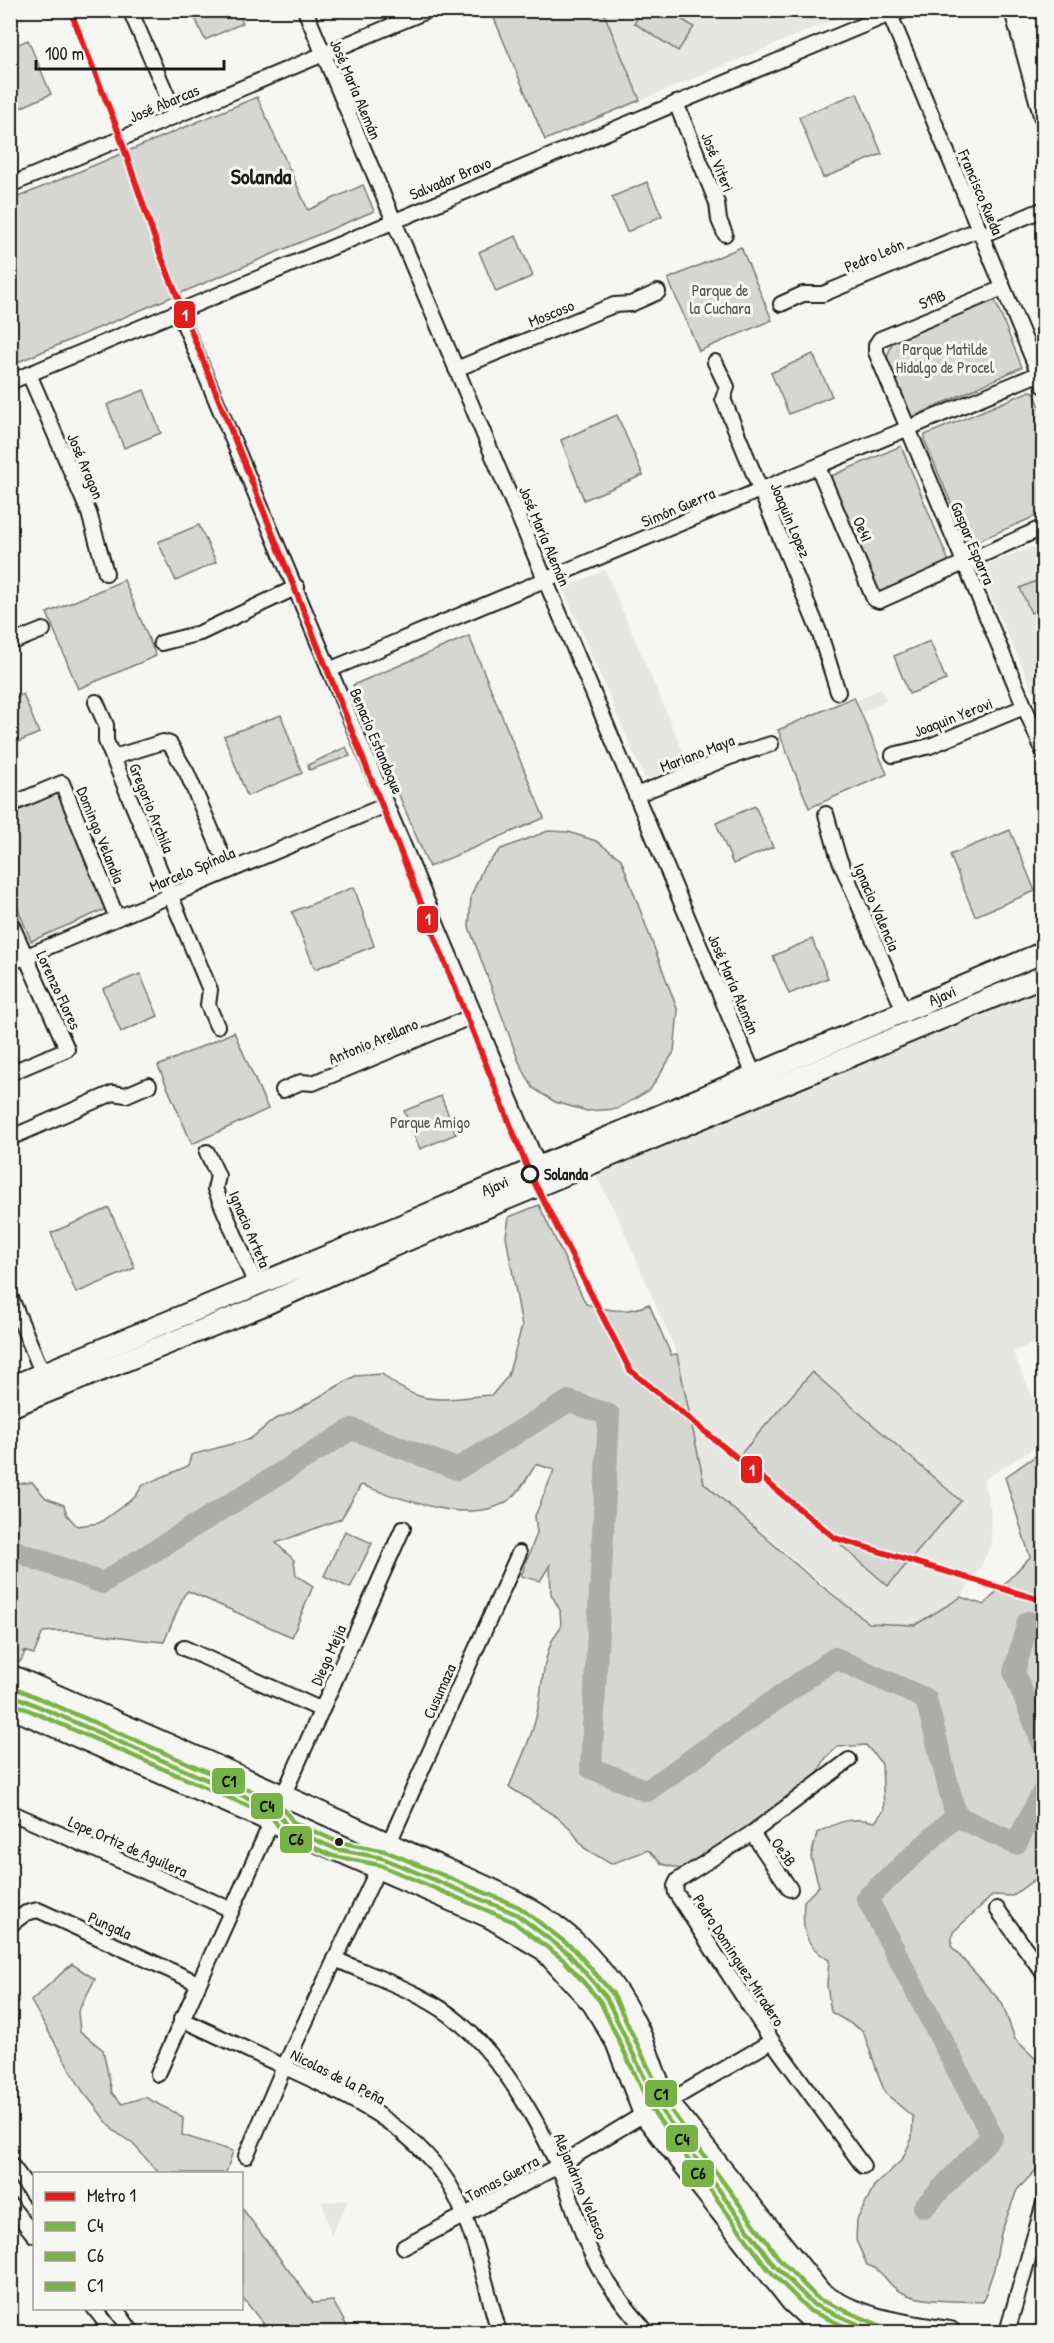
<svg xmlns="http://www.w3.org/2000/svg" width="1054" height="2343" font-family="'Patrick Hand',sans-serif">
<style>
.built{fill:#e6e6e2}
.green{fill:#d6d6d2;stroke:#797977;stroke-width:1.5}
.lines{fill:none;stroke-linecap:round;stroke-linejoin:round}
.river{stroke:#acaca9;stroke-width:22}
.street-casing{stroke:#1c1c1c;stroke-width:18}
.secondary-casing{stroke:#1c1c1c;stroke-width:24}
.street{stroke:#f6f6f2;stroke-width:14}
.secondary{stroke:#f6f6f2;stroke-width:20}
.bus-1-casing{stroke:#f6f6f2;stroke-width:9}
.bus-2-casing{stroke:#f6f6f2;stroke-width:9}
.bus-3-casing{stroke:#f6f6f2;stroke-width:9}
.bus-1{stroke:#78b347;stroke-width:4.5}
.bus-2{stroke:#78b347;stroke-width:4.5}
.bus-3{stroke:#78b347;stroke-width:4.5}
.metro-1-casing{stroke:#f6f6f2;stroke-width:10}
.metro-1{stroke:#e31d1b;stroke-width:6}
.stop-dot{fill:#f6f6f2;stroke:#1c1c1c;stroke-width:3}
.bus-dot{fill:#1c1c1c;stroke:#f6f6f2;stroke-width:2}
.labels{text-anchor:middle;stroke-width:6;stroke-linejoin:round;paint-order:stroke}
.street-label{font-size:16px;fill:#1c1c1c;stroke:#f6f6f2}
.park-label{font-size:16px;fill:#545453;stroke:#f6f6f2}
.stop-label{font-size:16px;font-weight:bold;fill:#1c1c1c;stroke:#f6f6f2;text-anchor:start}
.district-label{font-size:22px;font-weight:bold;fill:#1c1c1c;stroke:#f6f6f2}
.line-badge{stroke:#f6f6f2;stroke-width:2}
.badge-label{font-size:16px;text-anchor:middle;font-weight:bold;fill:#fff}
.pale-badge-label{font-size:16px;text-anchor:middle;font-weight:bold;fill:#111}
</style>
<rect width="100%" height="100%" fill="#f6f6f2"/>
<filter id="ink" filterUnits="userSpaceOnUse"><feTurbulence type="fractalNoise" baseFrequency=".0167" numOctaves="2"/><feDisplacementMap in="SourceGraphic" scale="12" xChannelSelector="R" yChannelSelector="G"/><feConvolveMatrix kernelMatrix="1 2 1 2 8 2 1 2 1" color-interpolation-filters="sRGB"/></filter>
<g filter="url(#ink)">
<g class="built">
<polygon points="490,11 855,11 545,140"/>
<polygon points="1043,543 1043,691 1034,693 980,572 983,566"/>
<polygon points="605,570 688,763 648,779 644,777 566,595 567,587"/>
<polygon points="881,688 886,701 863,712 857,701"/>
<polygon points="1034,992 1044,1017 1043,1338 1013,1352 1043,1423 1043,1442 983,1480 991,1511 991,1545 980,1568 961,1597 915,1625 869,1623 704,1483 677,1354 622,1226 596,1175"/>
<polygon points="348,2200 331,2236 322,2202"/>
</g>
<g class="green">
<polygon points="192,11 237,11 243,23 205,40"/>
<polygon points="491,11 603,11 640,100 545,140"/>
<polygon points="642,11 669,11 694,27 678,51 634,23"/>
<polygon points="28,40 51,94 11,112 11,47"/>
<polygon points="857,93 882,154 823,178 799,117"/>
<polygon points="257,97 308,210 363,185 374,211 11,365 11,200"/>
<polygon points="647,182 662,216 627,232 612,197"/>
<polygon points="516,236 533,276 496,292 479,252"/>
<polygon points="741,247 772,320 699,351 668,279"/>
<polygon points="994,298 1022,367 915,416 910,416 887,358 892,342"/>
<polygon points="813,354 832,396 789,414 771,373"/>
<polygon points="144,390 161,433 124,448 107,405"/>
<polygon points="1030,391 1034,392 1043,415 1043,513 973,543 967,541 924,439 925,435"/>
<polygon points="617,415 643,475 584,500 561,440"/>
<polygon points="901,446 950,564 881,594 876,592 829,477"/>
<polygon points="199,525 216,562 176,581 158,542"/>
<polygon points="1043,578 1043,608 1031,613 1020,588"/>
<polygon points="124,580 156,656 78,689 47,613"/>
<polygon points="469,636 544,818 429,867 353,685"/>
<polygon points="930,641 946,680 909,694 894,656"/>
<polygon points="23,694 39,733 11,745 11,700"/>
<polygon points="854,697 887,774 809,808 778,730"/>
<polygon points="281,715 302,773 247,796 224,736"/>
<polygon points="346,747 350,756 309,770 308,765"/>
<polygon points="56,785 108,908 31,941 11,892 10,805"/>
<polygon points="755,806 773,847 733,864 716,823"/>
<polygon points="1010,830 1035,891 975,916 950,855"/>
<polygon points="548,831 569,832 596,841 621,859 678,1011 674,1052 650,1090 617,1109 587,1111 555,1102 533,1088 519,1062 469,927 471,896 483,868 501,849"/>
<polygon points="354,887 374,946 315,969 292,912"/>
<polygon points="812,939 828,978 789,994 773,956"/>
<polygon points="140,974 158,1016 121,1032 103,989"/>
<polygon points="234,1032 268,1109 192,1144 158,1066"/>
<polygon points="441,1096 456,1134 420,1149 404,1111"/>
<path d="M539,1205L586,1304C609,1311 628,1314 649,1304L671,1355L677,1354L704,1483L808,1575L869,1623L915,1625L961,1597L984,1605L1030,1557L1005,1477L1043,1451V1873L1012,1896L993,1895L953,1932L951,1946L1002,2003L1015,2039L1043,2066V2163L1017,2190L1001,2233L994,2269L983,2302C957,2300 922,2304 899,2291C886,2283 883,2269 867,2265L856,2240L857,2220L874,2186L902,2160L912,2138L913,2117L885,2093L863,2031L831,2012L827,1985L829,1960C803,1945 802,1929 804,1901L819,1886L811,1857L817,1833C838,1822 851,1816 875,1822L884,1810L882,1764L866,1745L837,1747L825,1759L813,1782L688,1871L662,1864L648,1850L611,1864L584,1848L570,1828L557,1817L509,1787C518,1765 529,1745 535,1721C544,1691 540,1651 561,1627L560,1610L551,1594L550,1565L540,1581L521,1576L537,1533L535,1516L554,1470L536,1464C530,1474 523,1486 515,1495C480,1530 402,1499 361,1485L341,1519L276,1543L294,1560L296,1575L313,1586L292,1637L188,1591L184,1595L164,1642C124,1640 83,1627 43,1632L34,1654L23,1651L24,1655L20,1662L11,1658V1485L32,1482L46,1498L64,1505L67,1515L77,1526L99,1523L135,1497L143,1485L188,1466L191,1455L250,1439L275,1419L291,1413L355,1376L382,1374C423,1409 443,1398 492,1395L508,1376L522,1326L506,1236L509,1217Z"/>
<polygon points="109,1208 135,1268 76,1293 51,1233"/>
<polygon points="812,1372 961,1501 888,1586 739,1456"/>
<polygon points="345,1531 372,1543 350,1588 324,1576"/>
<polygon points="72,1964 95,1979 78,2012 80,2031 103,2050 112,2093 122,2104 145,2097 183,2117 182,2135 233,2151 226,2173 159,2173 133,2144 113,2130 82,2090 31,2001"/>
<polygon points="242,2208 313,2303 333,2301 350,2332 270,2332 242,2297"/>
</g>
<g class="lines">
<g class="river">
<polyline points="10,1549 102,1583 352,1429 457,1469 569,1401 609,1415 591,1768 647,1791 835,1658 926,1699 956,1816"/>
<polyline points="1044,1628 1028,1622 1014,1672 1044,1747"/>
<polyline points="956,1816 1016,1844 1044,1790"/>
<polyline points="924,2207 992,2136 867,1898 956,1816"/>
</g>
<defs>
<g id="street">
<polyline points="130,10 176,116"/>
<polyline points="305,10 754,1075"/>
<polyline points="888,10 1044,386"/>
<polyline points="676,103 717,203 719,220 725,234"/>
<polyline points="10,185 429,10"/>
<polyline points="982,235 1044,209"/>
<polyline points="1003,288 880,339 876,345 876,352 1044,753"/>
<polyline points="781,304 803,294 823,294 979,229"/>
<polyline points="179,312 542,1175"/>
<polyline points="715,362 727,387 723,399 820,634 838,692"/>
<polyline points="456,369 614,305 631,304 658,292"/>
<polyline points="29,374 89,513 106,573"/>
<polyline points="10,382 890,14 905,10"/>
<polyline points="818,467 874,599 879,601 1044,527"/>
<polyline points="10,639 18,640 43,630"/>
<polyline points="161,643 200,633 297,587"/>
<polyline points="329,670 1038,374"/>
<polyline points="96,702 106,725 106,741 210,990 208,1005 217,1026"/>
<polyline points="893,755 930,746 1024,707"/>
<polyline points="114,757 163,742 170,744 187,773 220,850"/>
<polyline points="636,795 730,757 771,744"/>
<polyline points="10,805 62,783 117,918"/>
<polyline points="826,814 838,856 904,1011"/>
<polyline points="10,921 67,1049 10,1073"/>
<polyline points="10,963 386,805"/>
<polyline points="283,1090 301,1082 313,1083 475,1015"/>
<polyline points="10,1138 113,1093 126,1095 149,1085"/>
<polyline points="207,1152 218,1176 215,1189 256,1285"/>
<polyline points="10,1296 42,1372"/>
<polyline points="184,1648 322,1710"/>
<polyline points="849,1760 752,1833 678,1880 675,1886 676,1893 772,2041 863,2166"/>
<polyline points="283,1796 403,1528"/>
<polyline points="10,1812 232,1910"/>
<polyline points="752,1833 790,1889"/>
<polyline points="389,1843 519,1553"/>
<polyline points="997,1909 1044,1974"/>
<polyline points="10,1925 26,1913 38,1910 198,1983"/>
<path d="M335,1959C374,1977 428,1994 460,2023C501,2058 535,2117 558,2165C570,2191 576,2220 588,2246C602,2279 624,2305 647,2332"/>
<path d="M181,2019C217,2036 253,2052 289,2069C350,2097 409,2124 447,2181C472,2219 486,2288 499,2332"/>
<polyline points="158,2074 271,1823"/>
<polyline points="668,2102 772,2041"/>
<polyline points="246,2156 284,2067 378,1869"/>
<polyline points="10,2163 34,2196"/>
<polyline points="10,2205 34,2235"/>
<polyline points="404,2247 558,2166 644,2114"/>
<polyline points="94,2308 113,2332"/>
<polyline points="115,2308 132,2332"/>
<polyline points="1007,2332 1044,2203"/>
</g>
<g id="secondary">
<polyline points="1015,10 1044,115"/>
<polyline points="1032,10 1044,51"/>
<path id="s1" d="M10,1387L397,1227L1044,952"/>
<polyline points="10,1407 264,1305 391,1247 1044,976"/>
<path d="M10,1675C142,1733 274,1790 405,1851C463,1878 532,1900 579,1946C602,1969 623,1998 637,2027C649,2051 654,2078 668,2102L821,2293C860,2320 904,2325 950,2332"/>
<polyline points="10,1707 489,1917 544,1950 593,2004 616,2042 644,2114 792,2302 817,2325 830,2332"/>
</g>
</defs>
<use href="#street" class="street-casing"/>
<use href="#secondary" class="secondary-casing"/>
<use href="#street" class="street"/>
<use href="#secondary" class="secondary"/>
<defs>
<polyline id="bus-1" points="10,1694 276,1810 288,1828 336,1849 382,1858 516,1914 569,1954 606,1997 658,2106 774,2265 814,2305 876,2332"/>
<polyline id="bus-2" points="10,1702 271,1816 284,1834 333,1856 380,1865 512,1921 564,1960 600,2001 652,2110 768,2269 810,2311 858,2332"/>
<polyline id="bus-3" points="13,1687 279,1803 293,1822 338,1842 385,1851 519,1907 574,1949 613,1994 665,2102 780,2260 818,2299 879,2325"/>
</defs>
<use href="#bus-1" class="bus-1-casing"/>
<use href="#bus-2" class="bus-2-casing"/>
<use href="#bus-3" class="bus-3-casing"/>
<use href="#bus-1" class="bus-1"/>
<use href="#bus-2" class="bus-2"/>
<use href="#bus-3" class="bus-3"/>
<defs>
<polyline id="metro-1" points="70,10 117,128 159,251 530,1174 630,1370 835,1538 1044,1601"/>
</defs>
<use href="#metro-1" class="metro-1-casing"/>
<use href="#metro-1" class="metro-1"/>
</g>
</g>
<circle class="stop-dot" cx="530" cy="1174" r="8"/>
<circle class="bus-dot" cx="339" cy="1842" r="5"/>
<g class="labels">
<g class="street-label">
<text transform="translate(356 89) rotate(67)" y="6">José María Alemán</text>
<text transform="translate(164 103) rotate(-23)" y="6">José Abarcas</text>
<text transform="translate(718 162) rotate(68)" y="6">José Viteri</text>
<text transform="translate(450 178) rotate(-23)" y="6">Salvador Bravo</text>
<text transform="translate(981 192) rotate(67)" y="6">Francisco Rueda</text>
<text transform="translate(874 255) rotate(-23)" y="6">Pedro León</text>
<text transform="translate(932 299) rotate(-22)" y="6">S19B</text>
<text transform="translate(551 313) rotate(-22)" y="6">Moscoso</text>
<text transform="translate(86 466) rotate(67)" y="6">José Aragon</text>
<text transform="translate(678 507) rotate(-23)" y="6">Simón Guerra</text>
<text transform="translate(791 520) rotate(67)" y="6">Joaquin Lopez</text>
<text transform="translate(863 529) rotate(67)" y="6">Oe4I</text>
<text transform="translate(545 536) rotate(67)" y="6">José María Alemán</text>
<text transform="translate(973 543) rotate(67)" y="6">Gaspar Esparra</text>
<text transform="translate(953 717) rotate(-21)" y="6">Joaquin Yerovi</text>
<text transform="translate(377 741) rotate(67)" y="6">Benacio Estandoque</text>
<text transform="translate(697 753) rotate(-21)" y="6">Mariano Maya</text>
<text transform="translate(152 808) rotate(68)" y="6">Gregorio Archila</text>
<text transform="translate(101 835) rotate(68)" y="6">Domingo Velandia</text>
<text transform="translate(192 869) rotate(-23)" y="6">Marcelo Spínola</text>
<text transform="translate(877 907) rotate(67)" y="6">Ignacio Valencia</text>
<text transform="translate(734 984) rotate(67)" y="6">José María Alemán</text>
<text transform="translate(59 990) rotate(65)" y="6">Lorenzo Flores</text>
<text dy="6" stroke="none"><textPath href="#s1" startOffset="1011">Ajavi</textPath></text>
<text transform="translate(373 1041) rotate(-23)" y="6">Antonio Arellano</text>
<text dy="6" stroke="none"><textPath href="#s1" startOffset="525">Ajavi</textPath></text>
<text transform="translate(250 1229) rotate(67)" y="6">Ignacio Arteta</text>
<text transform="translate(328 1655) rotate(-66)" y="6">Diego Mejia</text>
<text transform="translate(439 1691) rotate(-66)" y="6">Cusumaza</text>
<text transform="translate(128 1846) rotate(24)" y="6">Lope Ortiz de Aguilera</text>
<text transform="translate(784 1852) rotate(56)" y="6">Oe3B</text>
<text transform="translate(110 1925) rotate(24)" y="6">Pungala</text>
<text transform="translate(739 1960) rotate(57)" y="6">Pedro Dominguez Miradero</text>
<text transform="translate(338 2076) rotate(27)" y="6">Nicolas de la Peña</text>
<text transform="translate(502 2178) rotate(-28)" y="6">Tomas Guerra</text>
<text transform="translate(581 2186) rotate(67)" y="6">Alejandrino Velasco</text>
</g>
<g class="park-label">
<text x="720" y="296">Parque de<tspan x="720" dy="18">la Cuchara</tspan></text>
<text x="945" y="355">Parque Matilde<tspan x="945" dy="18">Hidalgo de Procel</tspan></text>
<text x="430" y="1128">Parque Amigo</text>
</g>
<g class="stop-label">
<text x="544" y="1180">Solanda</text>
</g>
<g class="district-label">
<text x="261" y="184">Solanda</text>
</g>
</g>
<g class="line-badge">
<rect x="173" y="300" width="23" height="29" rx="6" fill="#e31d1b"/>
<rect x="416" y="905" width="23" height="29" rx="6" fill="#e31d1b"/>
<rect x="740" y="1455" width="23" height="29" rx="6" fill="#e31d1b"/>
<rect x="211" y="1767" width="35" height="28" rx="6" fill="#78b347"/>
<rect x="250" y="1792" width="34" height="28" rx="6" fill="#78b347"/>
<rect x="279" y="1825" width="34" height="29" rx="6" fill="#78b347"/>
<rect x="644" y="2079" width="34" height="29" rx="6" fill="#78b347"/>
<rect x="665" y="2124" width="34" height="29" rx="6" fill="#78b347"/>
<rect x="681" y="2159" width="34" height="29" rx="6" fill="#78b347"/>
</g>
<g class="badge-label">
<text x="185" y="321">1</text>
<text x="428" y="925">1</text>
<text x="752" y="1476">1</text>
</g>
<g class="pale-badge-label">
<text x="229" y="1787">C1</text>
<text x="267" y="1812">C4</text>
<text x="296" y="1845">C6</text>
<text x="661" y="2100">C1</text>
<text x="682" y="2145">C4</text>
<text x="698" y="2179">C6</text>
</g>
<rect width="1054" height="2343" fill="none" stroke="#f6f6f2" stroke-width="36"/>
<rect x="18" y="18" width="1018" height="2307" fill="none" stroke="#1c1c1c" stroke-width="2" filter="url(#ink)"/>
<rect x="33" y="2172" width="210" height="138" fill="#f6f6f2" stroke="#9f9f9c" stroke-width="1.5"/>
<rect x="45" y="2192" width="30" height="9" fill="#e31d1b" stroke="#9f9f9c" stroke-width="1.5"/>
<text x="87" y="2202" font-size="18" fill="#1c1c1c">Metro 1</text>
<rect x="45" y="2222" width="30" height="9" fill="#78b347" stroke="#9f9f9c" stroke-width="1.5"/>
<text x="87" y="2232" font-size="18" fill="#1c1c1c">C4</text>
<rect x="45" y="2252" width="30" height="9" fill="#78b347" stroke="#9f9f9c" stroke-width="1.5"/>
<text x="87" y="2262" font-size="18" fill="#1c1c1c">C6</text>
<rect x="45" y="2282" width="30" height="9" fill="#78b347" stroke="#9f9f9c" stroke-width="1.5"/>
<text x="87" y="2292" font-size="18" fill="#1c1c1c">C1</text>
<path d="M36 60v9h188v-9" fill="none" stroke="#1c1c1c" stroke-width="3"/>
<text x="45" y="60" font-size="18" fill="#1c1c1c" stroke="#f6f6f2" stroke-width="4.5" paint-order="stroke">100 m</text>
</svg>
